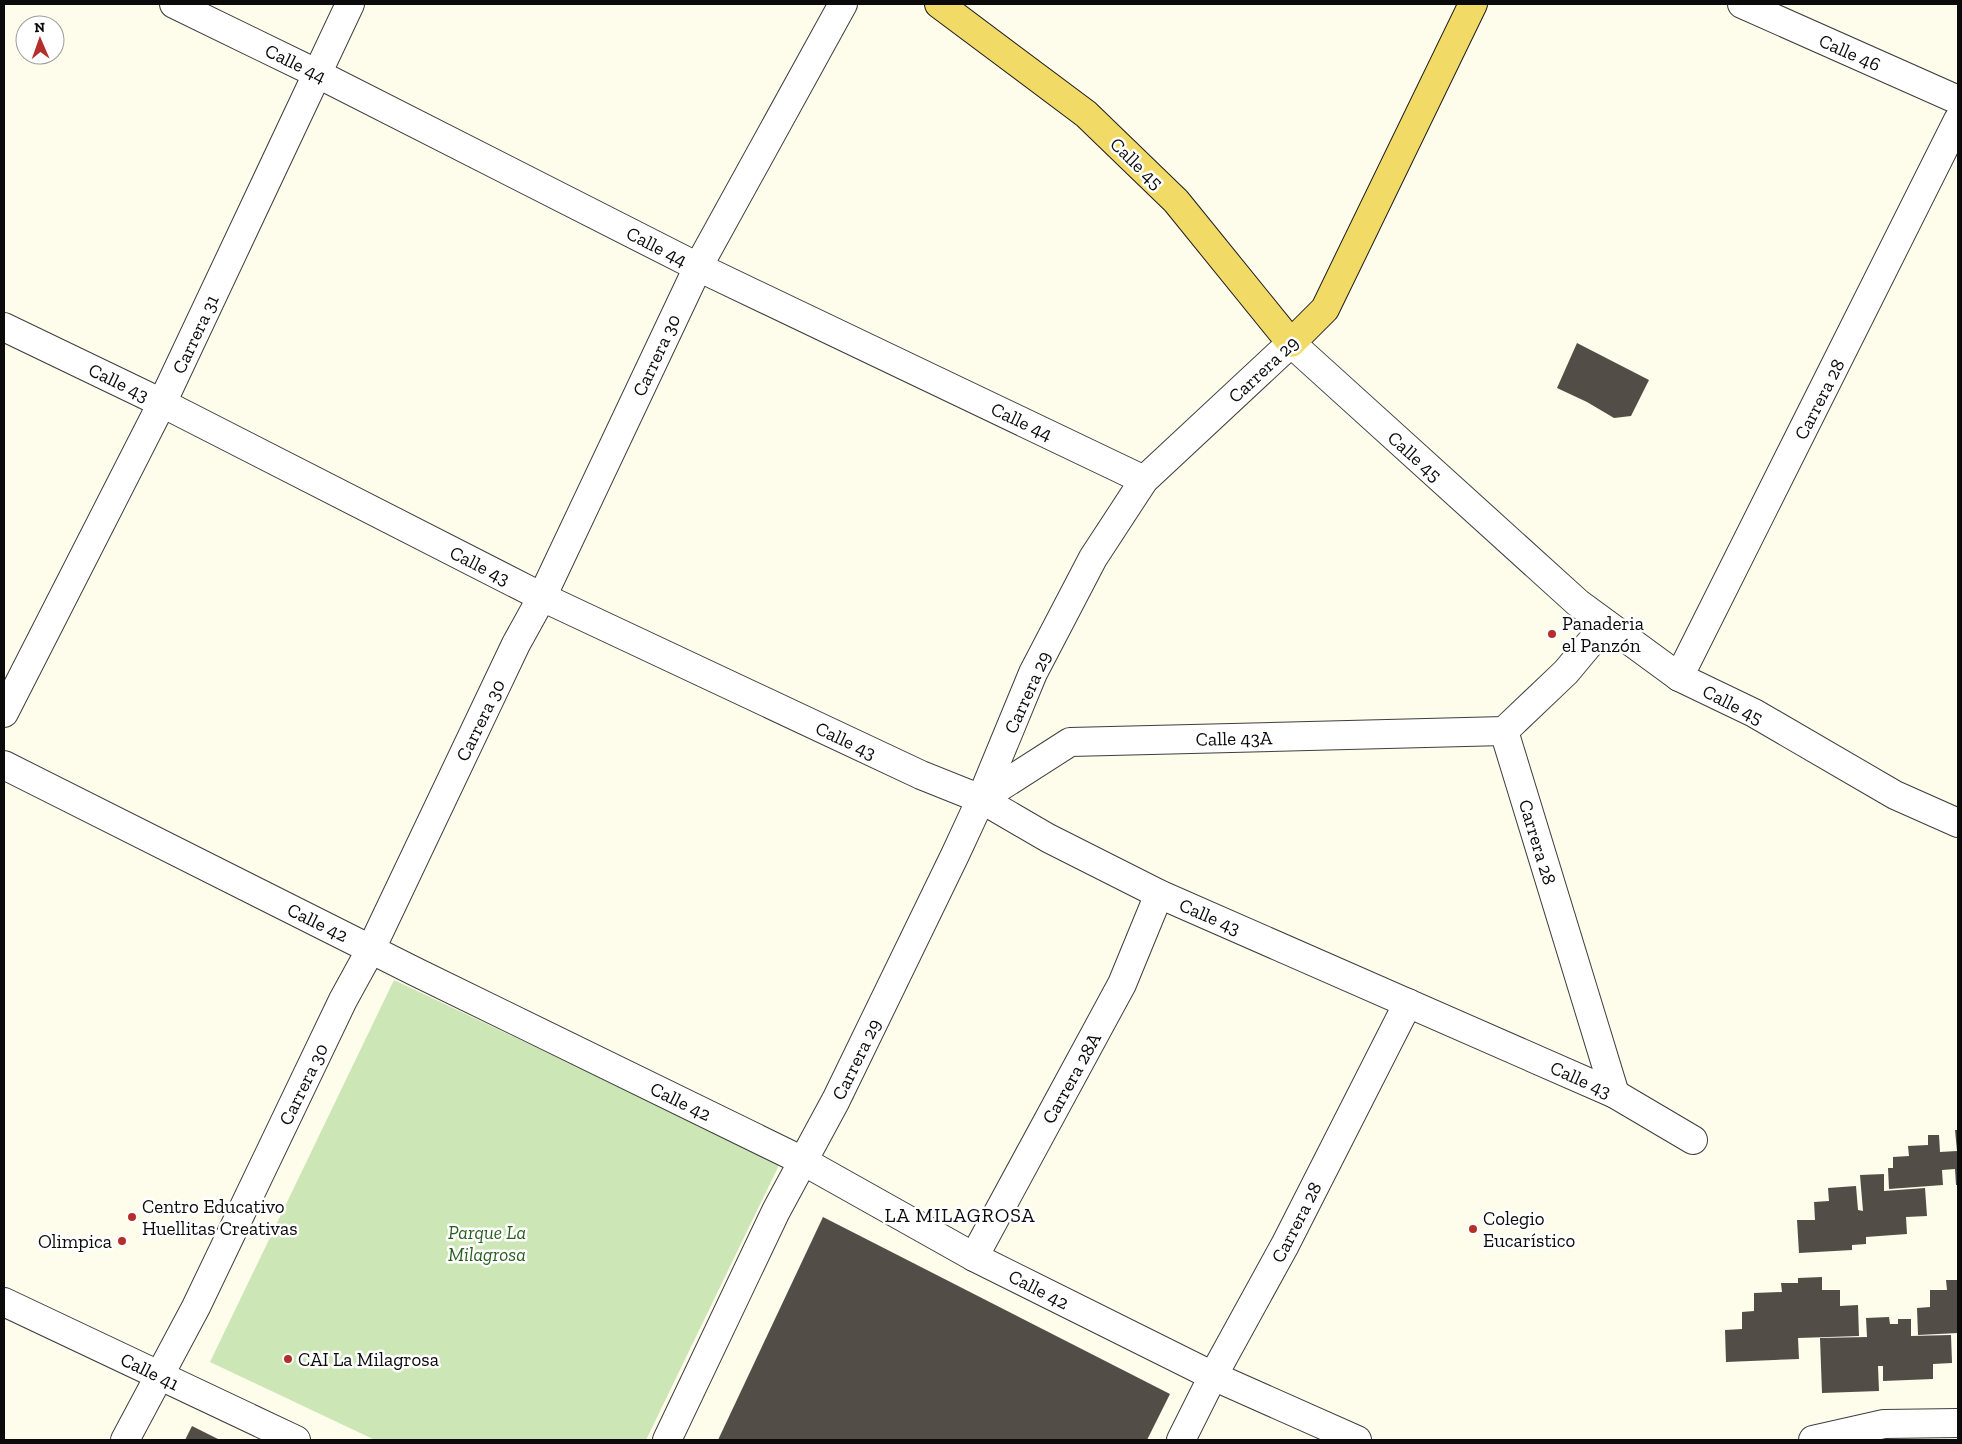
<svg xmlns="http://www.w3.org/2000/svg" width="1962" height="1444" font-family="'Zilla Slab',serif">
<style>
.green{fill:#cce6b6}
.building{fill:#534d48}
.lines{fill:none;stroke-linecap:round;stroke-linejoin:round}
.minor-casing{stroke:#3e3e3e;stroke-width:30}
.major-casing{stroke:#1c1c1c;stroke-width:30}
.minor{stroke:#fff;stroke-width:28}
.major{stroke:#f2da67;stroke-width:28}
.poi-dot{fill:#b42e2b;stroke:#fff;stroke-width:2}
.labels{text-anchor:middle;stroke-width:5;stroke-linejoin:round;paint-order:stroke}
.street-label{font-size:19px;fill:#0b0b0b;stroke:#fff}
.poi-label{font-size:19px;fill:#0b0b0b;stroke:#fff;text-anchor:start}
.park-label{font-size:19px;font-style:italic;fill:#285f1f;stroke:#fff}
.neighbourhood-label{font-size:20px;letter-spacing:1px;fill:#0b0b0b;stroke:#fff}
</style>
<rect width="100%" height="100%" fill="#fefcea"/>
<polygon class="green" points="394,980 780,1163 646,1440 375,1440 210,1362"/>
<g class="building">
<polygon points="1577,343 1649,380 1631,416 1614,418 1587,402 1557,388"/>
<polygon points="1955,1130 1958,1130 1958,1185 1956,1185 1955,1169 1942,1170 1943,1185 1889,1189 1888,1168 1893,1168 1893,1157 1909,1156 1908,1146 1928,1145 1928,1135 1939,1135 1940,1152 1957,1151"/>
<polygon points="1884,1174 1884,1191 1925,1188 1927,1216 1906,1217 1907,1234 1866,1237 1866,1244 1852,1245 1852,1250 1799,1253 1797,1220 1815,1220 1814,1202 1829,1201 1828,1188 1856,1186 1858,1210 1863,1211 1860,1175"/>
<polygon points="823,1217 1170,1394 1147,1440 718,1440"/>
<polygon points="1822,1277 1822,1290 1840,1290 1840,1306 1858,1305 1859,1336 1798,1338 1799,1359 1726,1362 1725,1330 1742,1329 1742,1312 1754,1311 1754,1293 1782,1292 1781,1283 1798,1283 1798,1278"/>
<polygon points="1946,1280 1958,1280 1958,1333 1918,1335 1917,1308 1930,1307 1930,1290 1947,1290"/>
<polygon points="1889,1317 1890,1324 1898,1324 1898,1319 1911,1319 1911,1336 1951,1335 1952,1363 1933,1364 1933,1379 1883,1381 1883,1366 1878,1366 1879,1391 1822,1393 1820,1338 1867,1337 1866,1318"/>
<polygon points="192,1426 220,1440 185,1440"/>
</g>
<g class="lines">
<defs>
<g id="minor">
<polyline points="174,4 318,74 698,267 1144,480"/>
<polyline points="1742,4 1958,100"/>
<polyline points="4,327 162,403 542,597 921,775 981,799 1048,838 1159,894 1615,1094 1693,1140"/>
<polyline points="1679,677 1958,120"/>
<polyline points="4,713 162,403 350,4"/>
<polyline points="1504,731 1615,1094"/>
<polyline points="1504,731 1566,672 1606,624"/>
<polyline points="4,765 416,972 803,1161 974,1257 1213,1376 1357,1440"/>
<polyline points="981,799 1070,742 1504,731"/>
<polyline points="974,1257 1122,984 1159,894"/>
<polyline points="4,1302 296,1440"/>
<polyline points="125,1440 196,1307 343,1000 371,949 516,644 542,597 698,267 843,4"/>
<polyline points="667,1440 776,1211 836,1100 955,855 981,799 1033,673 1093,558 1144,480 1291,343 1578,603 1679,677 1754,713 1895,795 1958,823"/>
<polyline points="1181,1440 1213,1376 1285,1245 1408,1003"/>
<polyline points="1813,1440 1884,1424 1958,1423"/>
</g>
<polyline id="major" points="939,4 1086,114 1176,201 1291,343 1325,309 1473,4"/>
</defs>
<use href="#minor" class="minor-casing"/>
<use href="#major" class="major-casing"/>
<use href="#minor" class="minor"/>
<use href="#major" class="major"/>
</g>
<g class="poi-dot">
<circle cx="1552" cy="634" r="5"/>
<circle cx="132" cy="1217" r="5"/>
<circle cx="1473" cy="1229" r="5"/>
<circle cx="122" cy="1241" r="5"/>
<circle cx="288" cy="1359" r="5"/>
</g>
<g class="labels">
<g class="street-label">
<text transform="translate(1850 52) rotate(24)" y="7">Calle 46</text>
<text transform="translate(296 63) rotate(26)" y="7">Calle 44</text>
<text transform="translate(1137 163) rotate(44)" y="7">Calle 45</text>
<text transform="translate(657 246) rotate(27)" y="7">Calle 44</text>
<text transform="translate(195 334) rotate(-65)" y="7">Carrera 31</text>
<text transform="translate(656 355) rotate(-65)" y="7">Carrera 30</text>
<text transform="translate(1263 369) rotate(-43)" y="7">Carrera 29</text>
<text transform="translate(119 382) rotate(26)" y="7">Calle 43</text>
<text transform="translate(1819 399) rotate(-63)" y="7">Carrera 28</text>
<text transform="translate(1022 421) rotate(25)" y="7">Calle 44</text>
<text transform="translate(1415 456) rotate(42)" y="7">Calle 45</text>
<text transform="translate(480 565) rotate(27)" y="7">Calle 43</text>
<text transform="translate(1027 692) rotate(-66)" y="7">Carrera 29</text>
<text transform="translate(1733 704) rotate(27)" y="7">Calle 45</text>
<text transform="translate(480 720) rotate(-64)" y="7">Carrera 30</text>
<text transform="translate(1234 738) rotate(-1)" y="7">Calle 43A</text>
<text transform="translate(846 740) rotate(25)" y="7">Calle 43</text>
<text transform="translate(1538 842) rotate(73)" y="7">Carrera 28</text>
<text transform="translate(1210 916) rotate(23)" y="7">Calle 43</text>
<text transform="translate(318 922) rotate(26)" y="7">Calle 42</text>
<text transform="translate(856 1059) rotate(-64)" y="7">Carrera 29</text>
<text transform="translate(1071 1078) rotate(-61)" y="7">Carrera 28A</text>
<text transform="translate(1581 1079) rotate(24)" y="7">Calle 43</text>
<text transform="translate(303 1084) rotate(-64)" y="7">Carrera 30</text>
<text transform="translate(681 1101) rotate(26)" y="7">Calle 42</text>
<text transform="translate(1296 1222) rotate(-63)" y="7">Carrera 28</text>
<text transform="translate(1039 1289) rotate(27)" y="7">Calle 42</text>
<text transform="translate(150 1371) rotate(26)" y="7">Calle 41</text>
</g>
<g class="poi-label">
<text x="1562" y="630">Panaderia<tspan x="1562" dy="22">el Panzón</tspan></text>
<text x="142" y="1213">Centro Educativo<tspan x="142" dy="22">Huellitas Creativas</tspan></text>
<text x="1483" y="1225">Colegio<tspan x="1483" dy="22">Eucarístico</tspan></text>
<text x="112" y="1248" text-anchor="end">Olimpica</text>
<text x="298" y="1366">CAI La Milagrosa</text>
</g>
<g class="park-label">
<text x="487" y="1239">Parque La<tspan x="487" dy="22">Milagrosa</tspan></text>
</g>
<g class="neighbourhood-label">
<text x="960" y="1222">LA MILAGROSA</text>
</g>
</g>
<rect width="1962" height="1444" fill="none" stroke="#0b0b0b" stroke-width="10"/>
<g transform="translate(40 40) rotate(358)"><circle r="24" fill="#ffffff" stroke="#9d9d9d"/>
<path d="M0-4L9 19L0 12L-9 19Z" fill="#b42e2b"/>
<text y="-8" font-size="14" font-weight="bold" text-anchor="middle" fill="#0b0b0b">N</text>
</g>
</svg>
